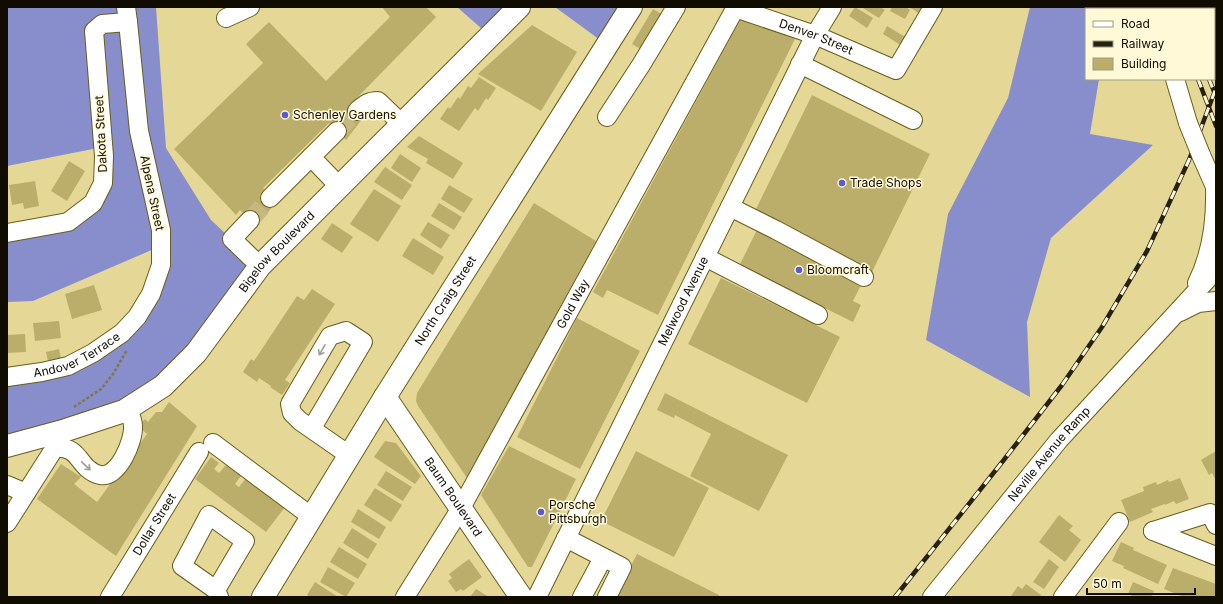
<svg xmlns="http://www.w3.org/2000/svg" width="1223" height="604" font-family="Inter,sans-serif">
<style>
.forest{fill:#878ecb}
.building{fill:#bbae6a}
.lines{fill:none;stroke-linecap:round;stroke-linejoin:round}
.minor-tunnel{stroke:#c5b980;stroke-width:18;stroke-dasharray:18 9;stroke-linecap:butt}
.minor-casing{stroke:#695d1b;stroke-width:20}
.major-casing{stroke:#695d1b;stroke-width:24}
.path{stroke:#7f764e;stroke-width:2.5;stroke-dasharray:3 2;stroke-linecap:butt}
.minor{stroke:#fff;stroke-width:18}
.major{stroke:#fff;stroke-width:22}
.rail-casing{stroke:#272110;stroke-width:4.5}
.rail{stroke:#fff9d8;stroke-width:3;stroke-dasharray:9;stroke-linecap:butt}
.minor-bridge-casing{stroke:#695d1b;stroke-width:20;stroke-linecap:butt}
.minor-bridge{stroke:#fff;stroke-width:18}
.oneway{stroke:#a09e99}
.poi-dot{fill:#5b5ad2;stroke:#fff9d8;stroke-width:1.5}
.labels{text-anchor:middle;stroke-width:3;stroke-linejoin:round;paint-order:stroke}
.street-label{font-size:12px;fill:#110c00;stroke:#fff9d8}
.poi-label{font-size:12px;fill:#110c00;stroke:#fff9d8;text-anchor:start}
</style>
<rect width="100%" height="100%" fill="#e5d897"/>
<g class="forest">
<polygon points="7,7 156,7 166,148 211,220 260,266 163,386 7,446 7,376 42,372 137,317 161,246 33,301 7,302 7,233 93,204 103,147 7,166"/>
<polygon points="457,7 519,7 490,36"/>
<polygon points="555,7 631,7 607,45"/>
<polygon points="1030,7 1112,7 1112,9 1086,9 1086,79 1099,79 1090,134 1153,145 1051,238 1027,322 1030,397 926,340 948,214 1008,98"/>
</g>
<g class="building">
<polygon points="382,7 426,7 436,17 351,104 363,118 346,140 329,123 263,188 275,204 256,226 240,210 236,215 174,149 263,63 246,44 269,22 326,81 390,17"/>
<polygon points="855,7 873,18 867,28 849,16"/>
<polygon points="861,7 880,7 885,10 879,18"/>
<polygon points="892,7 906,7 910,10 905,19 890,11"/>
<polygon points="909,7 925,7 920,14"/>
<polygon points="653,9 665,16 644,51 632,44"/>
<polygon points="742,18 795,39 658,315 607,290 603,298 593,292 739,22"/>
<polygon points="532,25 577,52 541,111 478,74"/>
<polygon points="887,26 907,38 902,46 883,34"/>
<polygon points="479,77 496,88 488,100 486,98 478,111 475,108 459,131 440,119 448,107 450,109 458,97 460,99 468,86 471,88"/>
<polygon points="812,95 930,154 872,272 754,213"/>
<polygon points="419,136 463,163 453,179 426,163 428,159 407,147"/>
<polygon points="400,154 421,168 412,182 391,168"/>
<polygon points="69,161 85,171 67,201 51,191"/>
<polygon points="385,167 412,185 402,200 374,182"/>
<polygon points="35,181 39,206 24,209 23,203 12,205 9,185"/>
<polygon points="449,185 473,199 464,213 441,199"/>
<polygon points="374,189 401,206 378,242 350,224"/>
<polygon points="439,203 462,217 454,230 431,216"/>
<polygon points="534,203 596,241 467,478 418,406 416,401 417,393"/>
<polygon points="428,222 450,235 441,249 420,235"/>
<polygon points="332,223 353,237 342,253 321,239"/>
<polygon points="758,228 863,281 853,301 861,305 853,322 739,266"/>
<polygon points="413,238 444,257 433,275 402,256"/>
<polygon points="721,278 840,337 807,403 688,344"/>
<polygon points="94,285 102,310 72,319 65,294"/>
<polygon points="312,289 335,304 285,380 290,383 282,395 270,387 271,386 259,378 257,382 243,372 251,359 254,361 297,296 304,300"/>
<polygon points="577,318 640,351 580,469 517,437"/>
<polygon points="59,321 61,338 35,341 33,323"/>
<polygon points="25,334 26,352 7,353 7,335"/>
<polygon points="59,349 61,358 48,361 46,352"/>
<polygon points="665,393 788,455 759,511 690,476 711,434 675,415 674,418 657,410"/>
<polygon points="169,402 197,426 116,556 37,499 61,464 81,477 74,484 97,502 147,434 138,426 145,419 148,422 156,412 162,412"/>
<polygon points="385,441 396,443 421,476 415,484 374,457"/>
<polygon points="509,446 576,479 532,567 528,567 481,495"/>
<polygon points="636,451 709,488 674,557 601,521"/>
<polygon points="1216,451 1216,481 1212,473 1209,475 1201,460"/>
<polygon points="211,457 219,463 214,469 219,473 226,465 241,476 235,484 239,487 246,478 285,507 266,532 195,479"/>
<polygon points="386,471 412,487 403,501 377,485"/>
<polygon points="1180,478 1189,499 1176,504 1174,501 1165,505 1165,504 1151,509 1153,512 1130,522 1121,500 1144,491 1143,487 1156,482 1157,485 1168,480 1169,482"/>
<polygon points="375,488 402,505 391,522 364,505"/>
<polygon points="358,509 386,527 379,539 351,522"/>
<polygon points="1059,515 1073,526 1069,530 1081,540 1065,562 1039,542"/>
<polygon points="352,528 377,544 368,559 343,543"/>
<polygon points="1121,542 1134,548 1133,550 1167,565 1158,584 1123,568 1124,566 1112,561"/>
<polygon points="339,547 367,564 358,579 330,562"/>
<polygon points="637,554 719,595 718,597 615,597"/>
<polygon points="469,559 482,577 463,591 461,589 456,592 448,581 452,578 449,574"/>
<polygon points="1049,559 1059,567 1044,589 1033,582"/>
<polygon points="328,567 355,583 346,597 320,582"/>
<polygon points="1173,568 1216,584 1216,597 1184,597 1164,589"/>
<polygon points="315,582 338,597 310,597 307,595"/>
<polygon points="1133,582 1154,591 1151,597 1135,597 1128,594"/>
<polygon points="1026,584 1041,595 1040,597 1011,596 1018,586 1022,589"/>
<polygon points="476,589 489,597 470,597"/>
</g>
<g class="lines">
<g class="minor-tunnel">
<polyline points="337,131 357,111"/>
<polyline points="250,220 270,198"/>
</g>
<defs>
<g id="minor">
<polyline points="1156,7 1156,9"/>
<path id="s1" d="M735,8L815,35L896,70L933,7"/>
<polyline points="226,18 250,7"/>
<polyline points="800,64 913,120"/>
<polyline points="1175,79 1188,123"/>
<path d="M357,111C364,105 368,101 378,101L402,124"/>
<polyline points="607,117 641,65 676,7"/>
<polyline points="1201,155 1216,189"/>
<polyline points="311,157 337,131"/>
<polyline points="270,198 311,157 339,186"/>
<polyline points="730,207 776,230 864,277"/>
<polyline points="250,220 232,239 260,266"/>
<polyline points="7,233 68,222 93,203 103,183 104,156 94,31 102,24 128,22"/>
<polyline points="705,257 818,315"/>
<path d="M1197,283C1212,253 1216,220 1215,187"/>
<polyline points="1180,312 1198,303 1216,301"/>
<path id="s2" d="M7,377L42,372L68,366L93,353L122,333L137,317L151,294L161,265V230L139,131L128,22L126,7"/>
<polyline points="312,428 363,342 346,331 330,336 290,404 292,413 300,421 349,455"/>
<polyline points="213,443 312,517"/>
<path d="M55,448C81,445 78,470 100,475C118,479 134,441 133,426C133,420 130,414 128,409"/>
<polyline points="7,485 26,493"/>
<polyline points="7,523 61,438"/>
<polyline points="1153,531 1210,513 1216,525"/>
<polyline points="1153,531 1216,556"/>
<polyline points="566,538 622,567 607,597"/>
<polyline points="216,590 245,541 209,515 182,566 216,590 219,597"/>
<path id="s3" d="M110,597L199,452"/>
<path id="s4" d="M405,597L461,508L736,7"/>
<path id="s5" d="M537,597L815,35L832,7"/>
<polyline points="582,597 603,558"/>
<path id="s6" d="M932,597L1059,440L1216,270"/>
<polyline points="1063,597 1119,522"/>
</g>
<g id="major">
<path id="s7" d="M385,397L521,597"/>
<path id="s8" d="M7,446L66,430L124,411L163,386L196,353L260,266L519,7"/>
<path id="s9" d="M263,597L385,397L631,7"/>
</g>
</defs>
<use href="#minor" class="minor-casing"/>
<use href="#major" class="major-casing"/>
<polyline class="path" points="74,407 101,389 113,374 127,350"/>
<use href="#minor" class="minor"/>
<use href="#major" class="major"/>
<defs>
<g id="rail">
<polyline points="1178,7 1179,9"/>
<polyline points="1188,7 1189,9"/>
<polyline points="1198,79 1216,126"/>
<polyline points="1209,79 1215,94"/>
<polyline points="895,597 1003,461 1062,385 1102,327 1147,251 1189,160 1216,88"/>
</g>
</defs>
<use href="#rail" class="rail-casing"/>
<use href="#rail" class="rail"/>
<defs>
<polyline id="minor-bridge" points="1188,123 1201,155"/>
</defs>
<use href="#minor-bridge" class="minor-bridge-casing"/>
<use href="#minor-bridge" class="minor-bridge"/>
</g>
<defs><path id="oneway-shaft" d="M-6 0H5M1.5-3L5.5 0L1.5 3" fill="none" stroke-width="1.6" stroke-linecap="round" stroke-linejoin="round"/></defs>
<g class="oneway">
<use href="#oneway-shaft" transform="translate(322 350) rotate(120)"/>
<use href="#oneway-shaft" transform="translate(86 466) rotate(43)"/>
</g>
<g class="poi-dot">
<circle cx="285" cy="115" r="4"/>
<circle cx="842" cy="183" r="4"/>
<circle cx="799" cy="270" r="4"/>
<circle cx="541" cy="512" r="4"/>
</g>
<g class="labels">
<g class="street-label">
<text dy="4" stroke="none"><textPath href="#s1" startOffset="86">Denver Street</textPath></text>
<text transform="translate(101 134) rotate(-93)" y="4">Dakota Street</text>
<text transform="translate(152 193) rotate(78)" y="4">Alpena Street</text>
<text dy="4" stroke="none"><textPath href="#s8" startOffset="345">Bigelow Boulevard</textPath></text>
<text dy="4" stroke="none"><textPath href="#s9" startOffset="348">North Craig Street</textPath></text>
<text dy="4" stroke="none"><textPath href="#s5" startOffset="330">Melwood Avenue</textPath></text>
<text dy="4" stroke="none"><textPath href="#s4" startOffset="338">Gold Way</textPath></text>
<text dy="4" stroke="none"><textPath href="#s2" startOffset="74">Andover Terrace</textPath></text>
<text dy="4" stroke="none"><textPath href="#s6" startOffset="185">Neville Avenue Ramp</textPath></text>
<text dy="4" stroke="none"><textPath href="#s7" startOffset="121">Baum Boulevard</textPath></text>
<text dy="4" stroke="none"><textPath href="#s3" startOffset="85">Dollar Street</textPath></text>
</g>
<g class="poi-label">
<text x="293" y="119">Schenley Gardens</text>
<text x="850" y="187">Trade Shops</text>
<text x="807" y="274">Bloomcraft</text>
<text x="549" y="509">Porsche<tspan x="549" dy="14">Pittsburgh</tspan></text>
</g>
</g>
<rect width="1223" height="604" fill="none" stroke="#110c00" stroke-width="16"/>
<rect x="1085" y="8" width="130" height="72" fill="#fff9d8" stroke="#a09a82"/>
<rect x="1093" y="21" width="20" height="6" fill="#ffffff" stroke="#a09a82"/>
<text x="1121" y="28" font-size="12" fill="#110c00">Road</text>
<rect x="1093" y="41" width="20" height="6" fill="#272110" stroke="#a09a82"/>
<text x="1121" y="48" font-size="12" fill="#110c00">Railway</text>
<rect x="1093" y="58" width="20" height="12" fill="#bbae6a" stroke="#a09a82"/>
<text x="1121" y="68" font-size="12" fill="#110c00">Building</text>
<path d="M1087 588v6h108v-6" fill="none" stroke="#110c00" stroke-width="2"/>
<text x="1093" y="588" font-size="12" fill="#110c00" stroke="#fff9d8" stroke-width="3" paint-order="stroke">50 m</text>
</svg>
